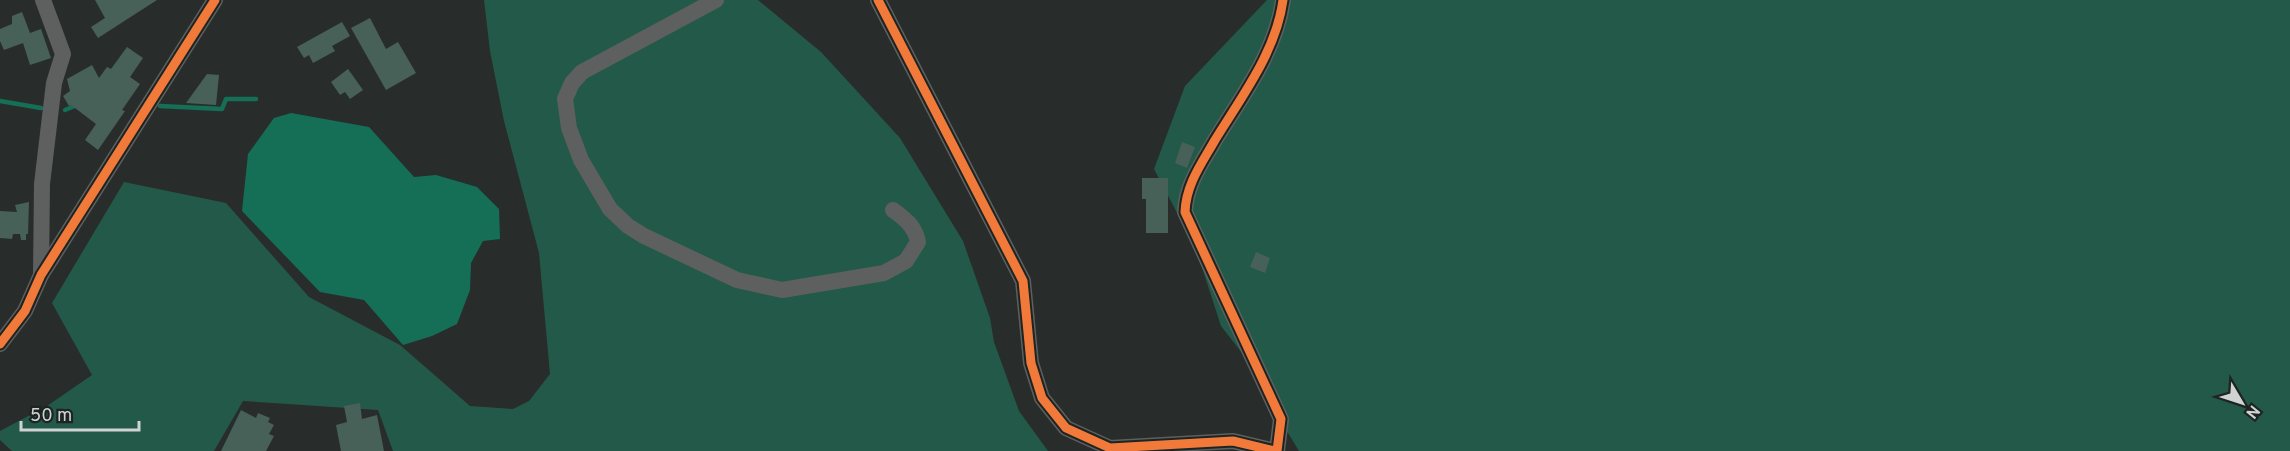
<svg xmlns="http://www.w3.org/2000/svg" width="2290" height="451" font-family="Overpass,sans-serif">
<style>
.forest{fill:#235948}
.water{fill:#156f56}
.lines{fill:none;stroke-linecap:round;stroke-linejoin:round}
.stream{stroke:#156f56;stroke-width:4.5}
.building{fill:#476058}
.minor{stroke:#5e605f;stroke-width:16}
.cycleway-casing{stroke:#1d2421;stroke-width:13}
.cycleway{stroke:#f17a3a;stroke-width:9}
</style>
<rect width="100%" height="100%" fill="#282d2b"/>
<g class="forest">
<polygon points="484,0 758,0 821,52 900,138 963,241 990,318 994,342 1019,411 1048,451 393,451 378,410 243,401 214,451 12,451 0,440 0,431 47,406 92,375 52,303 124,182 226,203 309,297 400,345 470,406 513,409 529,401 550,374 539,253 504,121 490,51"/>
<polygon points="1267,0 2290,0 2290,451 1299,451 1285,428 1260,376 1221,326 1196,249 1154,169 1185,86"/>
</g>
<polygon class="water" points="291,113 369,127 414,177 436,175 477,187 499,209 500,239 483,241 471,263 470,290 457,324 432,336 403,345 364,300 320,292 242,211 248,154 274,118"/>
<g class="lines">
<g class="stream">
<polyline points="0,101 41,108"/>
<polyline points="160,106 222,109 226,99 256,99"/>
<polyline points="65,110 77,105"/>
</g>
</g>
<g class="building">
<polygon points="95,0 157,0 98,38 91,27 105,18"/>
<polygon points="22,12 30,33 41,29 51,58 30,65 23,43 4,50 0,41 0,29 12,24 12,16"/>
<polygon points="370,18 386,49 398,42 416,73 386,90 351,28"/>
<polygon points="342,22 350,36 332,46 335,51 313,63 309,55 304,58 297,47"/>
<polygon points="127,47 143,58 130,77 140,84 122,110 125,111 98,150 85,140 96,124 71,105 69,106 63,96 70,91 67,79 92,65 99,78 107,67 111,69"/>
<polygon points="348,69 363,90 350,99 345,92 340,95 331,82"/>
<polygon points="207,74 219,75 216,105 186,103"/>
<polygon points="1182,142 1195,147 1187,168 1175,163"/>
<polygon points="1142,178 1168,178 1168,233 1146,233 1146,199 1142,199"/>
<polygon points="29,202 28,234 26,234 26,240 21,240 20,234 13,234 12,239 0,238 0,211 17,212 15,205"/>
<polygon points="1256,252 1270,258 1265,273 1250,267"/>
<polygon points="360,403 362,419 377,415 384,451 341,451 336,425 347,422 344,406"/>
<polygon points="241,410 256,418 258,413 270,418 268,422 274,425 269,434 274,436 266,451 221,451"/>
</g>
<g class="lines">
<g class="minor">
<path d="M716,0L582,72L572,83L565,99L569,128L581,160L610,209L628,226L644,236L737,280L782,290L884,273L906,261L918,242C915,226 905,219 893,210"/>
<polyline points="878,0 1023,281 1031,363 1042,398 1066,428 1110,448 1233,441 1275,451"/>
<polyline points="41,275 42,184 54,83 63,54 43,0"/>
<polyline points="0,344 25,311 41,275 215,0"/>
<path d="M1277,451L1281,419L1185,212C1186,184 1202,163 1215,140C1242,96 1276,52 1283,0"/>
</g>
<defs>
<g id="cycleway">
<polyline points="878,0 1023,281 1031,363 1042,398 1066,428 1110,448 1233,441 1275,451"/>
<polyline points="0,344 25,311 41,275 215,0"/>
<path d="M1277,451L1281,419L1185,212C1186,184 1202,163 1215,140C1242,96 1276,52 1283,0"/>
</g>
</defs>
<use href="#cycleway" class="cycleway-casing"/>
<use href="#cycleway" class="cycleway"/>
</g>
<g transform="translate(2242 403) rotate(129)" stroke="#1d2421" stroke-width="4.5" paint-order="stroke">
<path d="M0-4.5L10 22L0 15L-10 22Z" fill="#cfd4d2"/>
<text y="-9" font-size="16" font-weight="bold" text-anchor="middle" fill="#cfd4d2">N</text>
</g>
<path d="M21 421v9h118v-9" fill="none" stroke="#cfd4d2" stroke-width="3"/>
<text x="30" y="421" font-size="18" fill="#cfd4d2" stroke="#1d2421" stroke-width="4.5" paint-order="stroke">50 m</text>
</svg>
